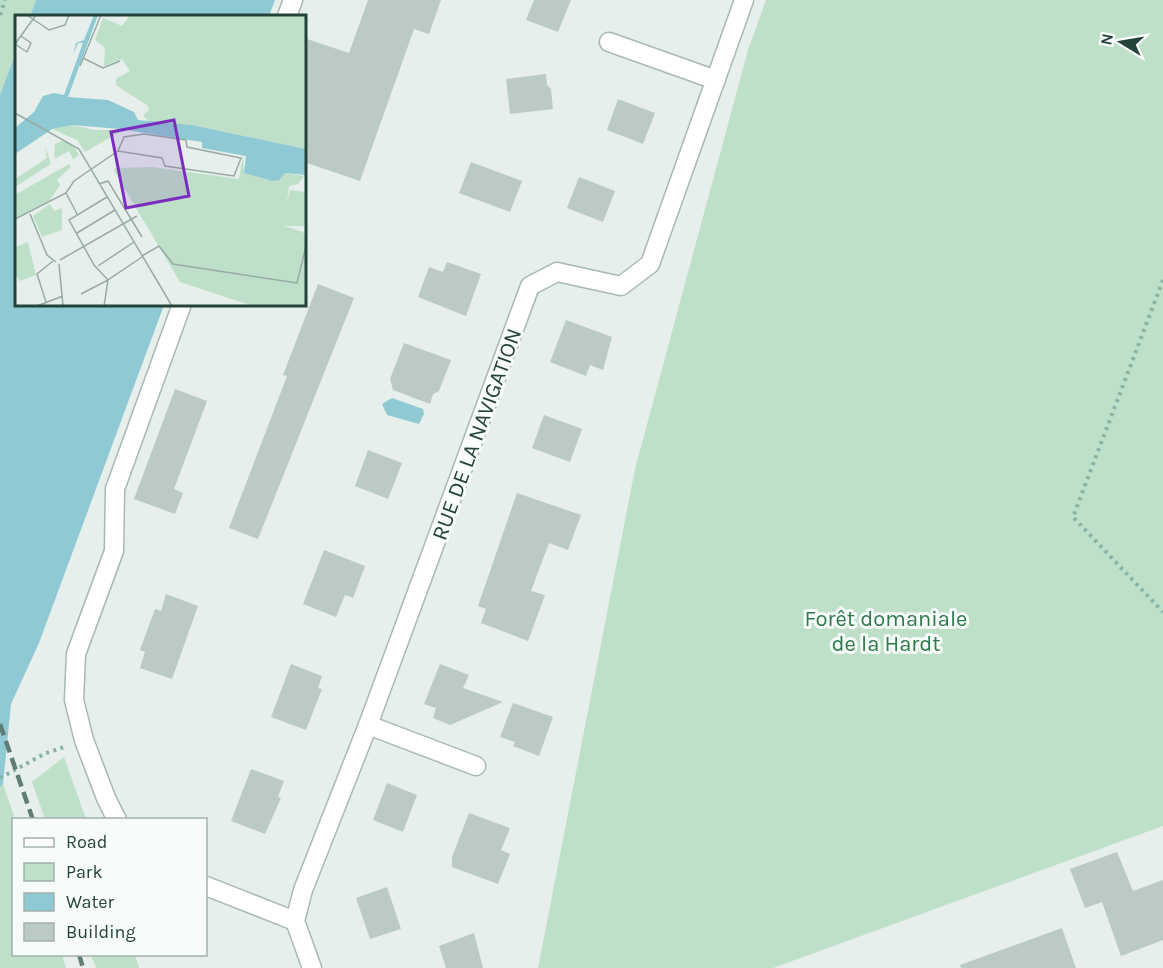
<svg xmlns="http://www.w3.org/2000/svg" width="1163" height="968" font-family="Karla,sans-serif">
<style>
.green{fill:#bfe0c8}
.water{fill:#8ec9d4}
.building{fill:#bbcac4}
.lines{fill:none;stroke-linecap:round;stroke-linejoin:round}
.minor-casing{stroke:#a8b8b2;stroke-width:21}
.path{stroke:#86b3a5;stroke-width:4;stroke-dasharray:3 4.5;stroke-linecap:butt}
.minor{stroke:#fff;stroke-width:18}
.rail{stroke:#5f7d75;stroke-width:4.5;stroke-dasharray:12 6;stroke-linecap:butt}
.labels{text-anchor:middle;stroke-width:6;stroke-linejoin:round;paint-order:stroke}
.street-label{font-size:22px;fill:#24423a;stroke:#f7fbf9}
.park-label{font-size:22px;fill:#2d7a4b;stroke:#f7fbf9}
.inset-road{fill:none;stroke:#98aaa4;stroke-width:1.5}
.view{fill:#7b2cbf;fill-opacity:0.15;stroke:#7b2cbf;stroke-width:3}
.inset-edge{fill:none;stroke:#24423a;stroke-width:3}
</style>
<rect width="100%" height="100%" fill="#e6efeb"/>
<g class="green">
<polygon points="0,0 36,0 30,16 16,16 16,52 0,95"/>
<polygon points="766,0 1163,0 1163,826 773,968 538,968 635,469 748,50"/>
<polygon points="64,757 86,819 45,819 32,782"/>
<polygon points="3,784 15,819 14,954 62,955 66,968 0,968 0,787"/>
<polygon points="91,955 135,955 139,968 96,968"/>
</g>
<g class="water">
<polygon points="36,0 275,0 269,16 30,16"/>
<polygon points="16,52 16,304 164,305 39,643 11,704 3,784 0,787 0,95"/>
<polygon points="392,398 423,409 424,414 419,424 387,415 382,404"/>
</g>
<g class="building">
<polygon points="368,0 441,0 429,34 414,29 360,181 304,162 304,38 349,53"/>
<polygon points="534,0 571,0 558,32 526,20"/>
<polygon points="546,74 547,85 551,89 553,109 510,114 506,79"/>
<polygon points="618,99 655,113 643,144 607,130"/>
<polygon points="471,162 522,181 510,212 459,193"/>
<polygon points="579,177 615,191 603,222 567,208"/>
<polygon points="447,262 481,274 466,316 418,297 429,267 443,272"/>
<polygon points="318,284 354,298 258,539 229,528 287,376 283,375"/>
<polygon points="566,320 612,337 603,370 590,365 586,376 550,362"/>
<polygon points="404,343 451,360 439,391 433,394 430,404 393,390 390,379"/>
<polygon points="175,389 207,401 174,489 183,493 175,514 134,499"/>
<polygon points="544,415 582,429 570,462 532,448"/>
<polygon points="368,450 402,463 388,499 355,486"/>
<polygon points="517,493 581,515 568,550 549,543 531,591 545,595 528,641 481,623 486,609 478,606"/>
<polygon points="324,550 365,566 353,598 345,595 336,617 303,604"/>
<polygon points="166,594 198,606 172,679 140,668 145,652 140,650 155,609 161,611"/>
<polygon points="291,664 322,676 318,688 322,689 306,730 271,717"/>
<polygon points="440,664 469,675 463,688 503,702 450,725 433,718 436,708 424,704"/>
<polygon points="513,703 553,717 539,756 513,746 515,742 500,737"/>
<polygon points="251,769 284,781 278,797 281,798 265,834 231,821"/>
<polygon points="387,783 417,795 403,832 373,820"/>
<polygon points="469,813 510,828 501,850 510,854 498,884 452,867 452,857"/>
<polygon points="1117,852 1133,891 1163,880 1163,940 1121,956 1102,902 1085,908 1070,869"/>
<polygon points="387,887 401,929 370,939 356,898"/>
<polygon points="1062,928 1076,968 961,968 960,965"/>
<polygon points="474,933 483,968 446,968 439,946"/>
</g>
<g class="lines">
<defs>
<g id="minor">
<polyline points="287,16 293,0"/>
<polyline points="609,42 716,80"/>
<polyline points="368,725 476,766"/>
<polyline points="117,820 106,798 84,740 74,700 76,654 114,551 115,489 182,304"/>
<polyline points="206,886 295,921"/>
<polyline points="312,968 295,921 303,890 368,725 530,286 557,272 621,286 650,264 744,0"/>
</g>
</defs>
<use href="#minor" class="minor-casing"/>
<g class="path">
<polyline points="0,15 5,0"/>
<polyline points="1163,280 1073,517 1163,612"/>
<polyline points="0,778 44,754 64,747"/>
</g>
<use href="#minor" class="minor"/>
<g class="rail">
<polyline points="0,724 33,820"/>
<polyline points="79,954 83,968"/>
</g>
</g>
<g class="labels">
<g class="street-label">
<text transform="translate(476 434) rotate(-70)" y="8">RUE DE LA NAVIGATION</text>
</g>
<g class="park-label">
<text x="886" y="626">Forêt domaniale<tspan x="886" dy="25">de la Hardt</tspan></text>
</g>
</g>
<g transform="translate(15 15)">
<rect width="291" height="291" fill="#e6efeb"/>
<path d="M115,0H291V134L177,110L134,107L128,100L134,95L133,91L101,70V64L115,56L107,44L89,51L90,33L80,25L88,3L107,11ZM57,110L80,115H108L70,137L62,125L37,114ZM48,125L60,133L64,140L58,144L54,136L39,144L40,129ZM30,130L36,149L0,172V164L32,143ZM228,140L229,158L257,166L270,158L289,161L283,169L274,171L272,188L275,175L291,177V211H269L288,217L291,224V291H238L165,267L99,156L100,153L137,152L224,164ZM54,149L56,152L42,165L45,170L35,185L0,203V180ZM35,189L39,196L47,193V215L27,222L18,201ZM13,227L21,260L5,266L0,259V232Z" fill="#bfe0c8"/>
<path d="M79,0H83L53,82L93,85L119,97L123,105L177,110L291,134V160L270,158L264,165L257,166L229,158L231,141L187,133V127L105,114L57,110L37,114L0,139V113L19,97L28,81L39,78L49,80L68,28H63L58,40L61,28L69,25Z" fill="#8ec9d4"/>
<path class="inset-road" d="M12,0L34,15L50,10L54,0M0,29L12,37L16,28L6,21M0,29L21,0M68,43L88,53L105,46M65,51L86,0M0,98L64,134L157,291M84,169L93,166L127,222M51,178L62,199M15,199L32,240L41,247M0,204L51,178L59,166L103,136L147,143L150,151L219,161L226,143L172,132L171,125L129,119L109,122L103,136M62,218L100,195M127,241L144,231L158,249L282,268L291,231M45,245L122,201M44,249L48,291M83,251L119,227M66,279L93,265L79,250L54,205L92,182M31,287L22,259L38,246M22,291L48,281M89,291L93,265L127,242"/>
<path class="view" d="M159,105L174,181L111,193L96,117Z"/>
<rect width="291" height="291" class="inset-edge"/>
</g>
<rect x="12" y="818" width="195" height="138" fill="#f7fbf9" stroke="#a3b1ad" stroke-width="1.5"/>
<rect x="24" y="838" width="30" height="9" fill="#ffffff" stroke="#a3b1ad" stroke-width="1.5"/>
<text x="66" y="848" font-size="18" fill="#24423a">Road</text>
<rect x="24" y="863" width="30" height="18" fill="#bfe0c8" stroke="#a3b1ad" stroke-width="1.5"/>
<text x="66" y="878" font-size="18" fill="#24423a">Park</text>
<rect x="24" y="893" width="30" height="18" fill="#8ec9d4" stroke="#a3b1ad" stroke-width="1.5"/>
<text x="66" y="908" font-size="18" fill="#24423a">Water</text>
<rect x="24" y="923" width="30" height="18" fill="#bbcac4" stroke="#a3b1ad" stroke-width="1.5"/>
<text x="66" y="938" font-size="18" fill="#24423a">Building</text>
<g transform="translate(1121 42) rotate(281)" stroke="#f7fbf9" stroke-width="4.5" paint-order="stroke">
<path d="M0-4.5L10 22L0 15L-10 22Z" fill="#24423a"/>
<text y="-9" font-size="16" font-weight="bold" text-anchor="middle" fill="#24423a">N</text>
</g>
</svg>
